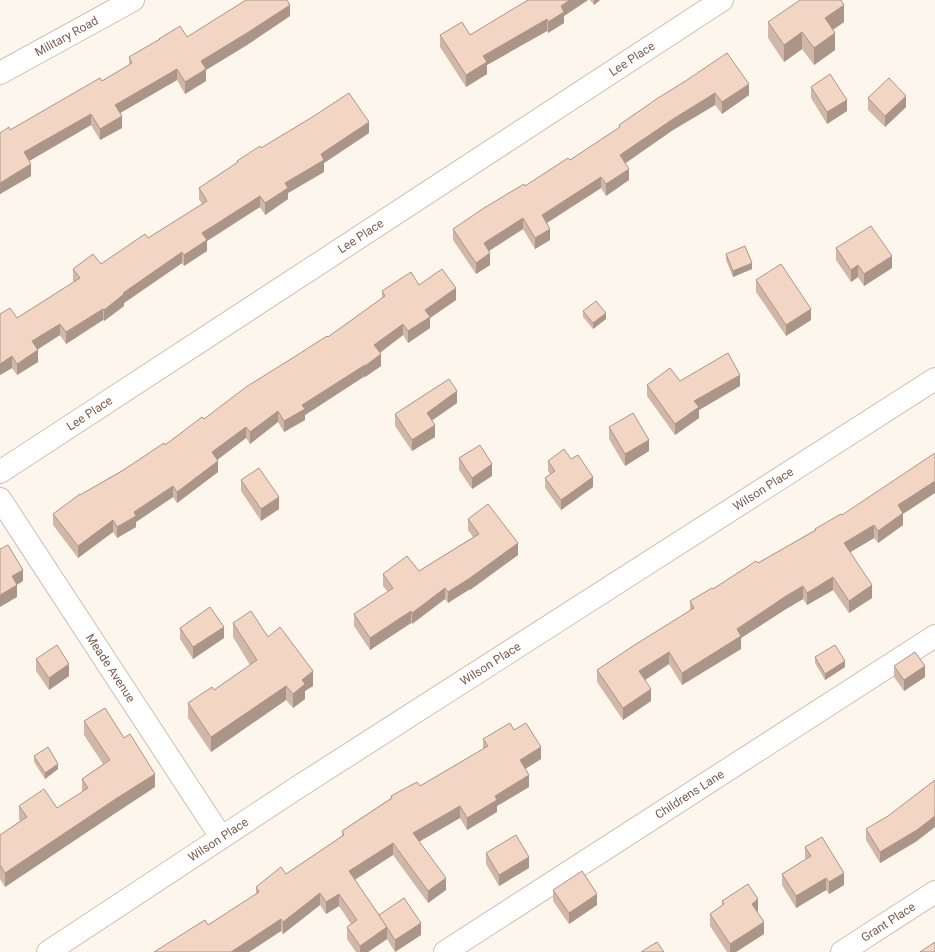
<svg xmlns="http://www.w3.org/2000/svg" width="935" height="952" font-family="Roboto,sans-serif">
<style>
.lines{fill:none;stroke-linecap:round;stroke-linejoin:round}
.minor-casing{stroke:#d1beb0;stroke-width:24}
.tertiary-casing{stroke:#d1beb0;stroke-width:24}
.minor{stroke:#fff;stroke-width:22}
.tertiary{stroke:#fff;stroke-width:22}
.wall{fill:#d1b7a8}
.shaded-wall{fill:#aa9588}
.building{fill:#f3d5c3;stroke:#aa9588}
.labels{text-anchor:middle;stroke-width:4;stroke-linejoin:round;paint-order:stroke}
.street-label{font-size:12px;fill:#7a5c4d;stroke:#fffaf3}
</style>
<rect width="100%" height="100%" fill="#fdf6ec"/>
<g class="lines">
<defs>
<g id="minor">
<path id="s1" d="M0,472L722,0"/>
<path id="s2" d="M0,499L221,837"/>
<path id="s3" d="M48,952L292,791L935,379"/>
<path id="s4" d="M445,952L935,636"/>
<path id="s5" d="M842,952L935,892"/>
</g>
<g id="tertiary">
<path id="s6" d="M0,73L133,0"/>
</g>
</defs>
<use href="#minor" class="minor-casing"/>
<use href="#tertiary" class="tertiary-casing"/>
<use href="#minor" class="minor"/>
<use href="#tertiary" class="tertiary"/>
</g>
<g class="wall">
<polygon points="527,0 588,0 564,16 564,23 548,33 547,31 487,65 487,74 466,87 440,47 440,35 470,35 527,1"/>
<polygon points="590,0 600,0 594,5"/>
<polygon points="290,16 247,45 206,70 206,81 185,94 177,80 120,113 122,128 100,140 91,125 29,161 31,176 0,194 0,133 10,130 102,81 129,65 129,57 187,37"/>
<polygon points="768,22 844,22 833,30 835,50 814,65 802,49 784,62 768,38"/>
<polygon points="687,80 749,95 722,114 715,105 673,130 625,163 629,180 606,196 601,188 547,223 550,240 535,249 523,229 489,251 490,265 476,274 453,240 453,229 570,160 619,128 619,125"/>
<polygon points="811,87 847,111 827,124 811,98"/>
<polygon points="868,98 906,107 885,127 868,110"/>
<polygon points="369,133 324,163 324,172 288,193 288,199 265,215 260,207 207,241 207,251 184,266 182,263 124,303 124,306 104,321 103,320 66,344 60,335 38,349 38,362 17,375 12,368 0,375 17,318 74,282 73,281 73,269 101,264 148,238 202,204 199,199 199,188 237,163 237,161 261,148"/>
<polygon points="836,248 892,268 864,286 858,277 851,282 836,260"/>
<polygon points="726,254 752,269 733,277 726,260"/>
<polygon points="756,280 811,320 786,336 756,292"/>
<polygon points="419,285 456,300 430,318 430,328 408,343 403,335 380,353 381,366 365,377 365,376 305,415 305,420 284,432 278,422 250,444 246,438 217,459 218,472 177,503 173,497 136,522 136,527 117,538 113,532 78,558 53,525 53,514 80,495 165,445 328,337 382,298 382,291"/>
<polygon points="583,311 606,319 593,329 583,317"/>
<polygon points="680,381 740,386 699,410 699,418 675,435 647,396 647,385"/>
<polygon points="457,403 432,420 435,437 412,451 395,426 395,414"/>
<polygon points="609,427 649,451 625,466 609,439"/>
<polygon points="459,458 492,476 472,489 459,470"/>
<polygon points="571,459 593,487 561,510 545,488 545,478 550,474 548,471 548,461"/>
<polygon points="241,480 279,509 261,521 241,491"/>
<polygon points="903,514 903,525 878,543 874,538 850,552 872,598 849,613 833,590 807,605 803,599 786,609 741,638 741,649 682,685 669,664 645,680 651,701 623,720 597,682 597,670 690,611 690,601 758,563 815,530 815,529 842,515"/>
<polygon points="468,519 518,555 470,590 470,589 448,603 445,599 412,624 411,623 370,650 354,626 354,614 388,592 383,586 383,574 419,571 473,537 468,530"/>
<polygon points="233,623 268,637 313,686 305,691 305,699 293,708 286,700 211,752 188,718 188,703 214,690 250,665 233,637"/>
<polygon points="180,628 224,638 193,659 180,639"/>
<polygon points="815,657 845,667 825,680 815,663"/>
<polygon points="36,659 69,676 49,690 36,671"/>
<polygon points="894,666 925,677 904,691 894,677"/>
<polygon points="84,721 155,787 117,812 5,887 0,879 0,835 20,821 19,819 19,806 57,808 82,792 82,779 103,764 84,735"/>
<polygon points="514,730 541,759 525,769 529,787 497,806 497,812 467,830 460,818 419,842 446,890 428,903 393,855 355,880 379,915 421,935 395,952 387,939 368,952 356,952 347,939 347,927 351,924 339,906 326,914 320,905 283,934 281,931 249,952 154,952 208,925 256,894 256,887 286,874 342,836 342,831 391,798 391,796 420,786 483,749 483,739"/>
<polygon points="34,756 58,769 45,779 34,762"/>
<polygon points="866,829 917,841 880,863 866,840"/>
<polygon points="805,847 844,885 829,894 826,890 796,908 782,885 782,874 806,859 805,858"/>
<polygon points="486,853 529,868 499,886 486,864"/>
<polygon points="553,890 597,905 569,924 553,901"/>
<polygon points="722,901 758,911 757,912 764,934 736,952 727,952 710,926 710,914 722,906"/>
</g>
<g class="shaded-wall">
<polygon points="570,0 588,0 564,16 564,23 548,33 548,22 561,6"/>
<polygon points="594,0 600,0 594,5"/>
<polygon points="290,5 290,16 247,45 206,70 206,81 185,94 185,82 201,61"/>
<polygon points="844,5 844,22 825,35 825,18"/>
<polygon points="547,19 547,31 487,65 487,74 466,87 466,75 483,56"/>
<polygon points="802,32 802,49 784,62 784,45"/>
<polygon points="835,33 835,50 814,65 814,48"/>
<polygon points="177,69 177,80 115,116 115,105"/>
<polygon points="749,84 749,95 722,114 722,102"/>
<polygon points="715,93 715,105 673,130 620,167 620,155 673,119"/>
<polygon points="906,96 906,107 885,127 885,116"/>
<polygon points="847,100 847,111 827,124 827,112"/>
<polygon points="91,114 91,125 24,164 24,152"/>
<polygon points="122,116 122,128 100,140 100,129"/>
<polygon points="369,122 369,133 324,163 324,172 288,193 288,199 265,215 265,203 285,183 321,154"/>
<polygon points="31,164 31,176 0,194 0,183"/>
<polygon points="629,169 629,180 606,196 606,184"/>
<polygon points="601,177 601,188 542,226 542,215"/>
<polygon points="260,196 260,207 207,241 207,251 184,266 184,255 202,233"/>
<polygon points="523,218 523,229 484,254 484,243"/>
<polygon points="550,229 550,240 535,249 535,238"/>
<polygon points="182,252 182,263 124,303 124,306 104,321 104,310 123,293"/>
<polygon points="490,253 490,265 476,274 476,263"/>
<polygon points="892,256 892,268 864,286 864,274"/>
<polygon points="752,263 752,269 733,277 733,271"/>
<polygon points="858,265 858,277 851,282 851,270"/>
<polygon points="456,288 456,300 430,318 430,328 408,343 408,331 425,310"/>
<polygon points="103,309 103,320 66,344 66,332"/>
<polygon points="811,309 811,320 786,336 786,325"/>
<polygon points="606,313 606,319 593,329 593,323"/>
<polygon points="60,324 60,335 32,353 32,341"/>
<polygon points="403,324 403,335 374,357 374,345"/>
<polygon points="38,350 38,362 17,375 17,364"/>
<polygon points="381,354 381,366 365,377 365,366"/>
<polygon points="12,356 12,368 0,375 0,364"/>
<polygon points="365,365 365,376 305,415 305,420 284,432 284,421 302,405"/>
<polygon points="740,375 740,386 699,410 699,418 675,435 675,424 694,401"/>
<polygon points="457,391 457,403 427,424 427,413"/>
<polygon points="278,411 278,422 250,444 250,432"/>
<polygon points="435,425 435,437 412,451 412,440"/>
<polygon points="246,427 246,438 212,464 212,452"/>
<polygon points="649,440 649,451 625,466 625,454"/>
<polygon points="218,461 218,472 177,503 177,492"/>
<polygon points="492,464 492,476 472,489 472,478"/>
<polygon points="593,477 593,487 561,510 561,500"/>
<polygon points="935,481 935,493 903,514 903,525 878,543 878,531 898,505"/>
<polygon points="173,486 173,497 136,522 136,527 117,538 117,527 134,512"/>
<polygon points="279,497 279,509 261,521 261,509"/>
<polygon points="113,520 113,532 78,558 78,546"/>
<polygon points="874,525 874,538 844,556 844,543"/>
<polygon points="518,543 518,555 470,590 470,578"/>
<polygon points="23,570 23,581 12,588 12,576"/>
<polygon points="833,577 833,590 807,605 807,593"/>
<polygon points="470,578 470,589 448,603 448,592"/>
<polygon points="17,585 17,597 0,607 0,595"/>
<polygon points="872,585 872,598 849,613 849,601"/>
<polygon points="803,586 803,599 786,609 741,638 741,649 682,685 682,673 737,629 786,596"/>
<polygon points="445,588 445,599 412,624 412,613"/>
<polygon points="411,611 411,623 370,650 370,638"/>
<polygon points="224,627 224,638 193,659 193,647"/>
<polygon points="669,652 669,664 639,684 639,671"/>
<polygon points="845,661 845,667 825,680 825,674"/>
<polygon points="69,664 69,676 49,690 49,678"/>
<polygon points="925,666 925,677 904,691 904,680"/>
<polygon points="313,671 313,686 305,691 305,699 293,708 293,694 302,680"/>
<polygon points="286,686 286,700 211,752 211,737"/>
<polygon points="651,689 651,701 623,720 623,708"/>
<polygon points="541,747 541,759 520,772 520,760"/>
<polygon points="58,764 58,769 45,779 45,773"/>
<polygon points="155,774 155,787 117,812 5,887 5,873 117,798"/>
<polygon points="529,775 529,787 497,806 497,812 467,830 467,818 495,796"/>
<polygon points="460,806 460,818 413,845 413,833"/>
<polygon points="935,816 935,827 917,841 880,863 880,852"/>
<polygon points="393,843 393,855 349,883 349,871"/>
<polygon points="529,857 529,868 499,886 499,875"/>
<polygon points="844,873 844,885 829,894 829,882"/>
<polygon points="446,878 446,890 428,903 428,891"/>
<polygon points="826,878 826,890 796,908 796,896"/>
<polygon points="320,893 320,905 283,934 283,922"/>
<polygon points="339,894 339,906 326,914 326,902"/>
<polygon points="597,894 597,905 569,924 569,913"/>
<polygon points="758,899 758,911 752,915 752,904"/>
<polygon points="281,919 281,931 249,952 231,952"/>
<polygon points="764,922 764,934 736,952 730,952 730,944"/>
<polygon points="421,923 421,935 395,952 395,940"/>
<polygon points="387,927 387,939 368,952 360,952 360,946"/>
</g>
<g class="building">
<polygon points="246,0 287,0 290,5 247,33 201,61 206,69 185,82 177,69 115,105 122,116 100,129 91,114 24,152 31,164 0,183 0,133 9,127 10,130 100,78 102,81 132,63 129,57 160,39 159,39 180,26 187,37"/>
<polygon points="528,0 570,0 561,6 564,12 548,22 547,19 483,56 487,62 466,75 440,35 462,22 470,35"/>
<polygon points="800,0 841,0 844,5 825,18 835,33 814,48 802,32 784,45 768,22"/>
<polygon points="727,53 749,84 722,102 715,93 673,119 620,155 629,169 606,184 601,177 542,215 550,229 535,238 523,218 484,243 490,253 476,263 453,229 484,208 524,184 525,186 568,158 570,160 620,127 619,125 658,98 687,80"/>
<polygon points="830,74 847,100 827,112 811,87"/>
<polygon points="889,78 906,96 885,116 868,98"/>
<polygon points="349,93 369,122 321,154 324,160 285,183 288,188 265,203 260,196 202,233 207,240 184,255 182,252 123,293 124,294 104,310 103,309 66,332 60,324 32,341 38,350 17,364 12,356 0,364 0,314 10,308 17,318 80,278 73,269 93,254 101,264 145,234 148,238 207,201 199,188 238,162 237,161 260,146 261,148 314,116"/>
<polygon points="871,226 892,256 864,274 858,265 851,270 836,248"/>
<polygon points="745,246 752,263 733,271 726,254"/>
<polygon points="781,264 811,309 786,325 756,280"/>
<polygon points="442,269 456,288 425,310 430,317 408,331 403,324 374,345 381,354 365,366 365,365 302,405 305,409 284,421 278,411 250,432 246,427 212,452 218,461 177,492 173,486 134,512 136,516 117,527 113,520 78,546 53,514 80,494 80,495 122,471 164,443 165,445 202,417 204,419 246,387 291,359 327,336 328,337 385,296 382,291 411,272 419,285"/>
<polygon points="596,301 606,313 593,323 583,311"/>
<polygon points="728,353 740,375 694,401 699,407 675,424 647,385 670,368 680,381"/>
<polygon points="449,379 457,391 427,413 435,425 412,440 395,414"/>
<polygon points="633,413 649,440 625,454 609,427"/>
<polygon points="480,445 492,464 472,478 459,458"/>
<polygon points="564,449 571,459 578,455 593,477 561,500 545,478 555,471 548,461"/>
<polygon points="935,453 935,481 898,505 903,513 878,531 874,525 844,543 872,585 849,601 833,577 807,593 803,586 786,596 737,629 741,636 682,673 669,652 639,671 651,689 623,708 597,670 633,646 694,608 690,601 712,588 713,589 756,561 758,563 816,530 815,529 841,514 842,515"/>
<polygon points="259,468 279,497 261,509 241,480"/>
<polygon points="488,504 518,543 470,578 448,592 445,588 412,613 411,611 370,638 354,614 393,588 383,574 407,556 419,571 479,534 468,519"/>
<polygon points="8,545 23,570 12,576 17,585 0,595 0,549"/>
<polygon points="210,607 224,627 193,647 180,628"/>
<polygon points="251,611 268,637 280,627 313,671 302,680 305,684 293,694 286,686 211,737 188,703 212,687 214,690 257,660 233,623"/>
<polygon points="57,645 69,664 49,678 36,659"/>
<polygon points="835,645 845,661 825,674 815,657"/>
<polygon points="915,652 925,666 904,680 894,666"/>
<polygon points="105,708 124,738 130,734 155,774 117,798 5,873 0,865 0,835 27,817 19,806 44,789 57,808 88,788 82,779 110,760 84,721"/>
<polygon points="510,723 514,730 526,723 541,747 520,760 529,775 495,796 497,800 467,818 460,806 413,833 446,878 428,891 393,843 349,871 387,927 360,946 347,927 357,920 339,894 326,902 320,893 283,922 281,919 231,952 154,952 205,920 208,925 259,892 256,887 281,867 286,874 344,835 342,831 392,798 391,796 417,782 420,786 488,746 483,739"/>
<polygon points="48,747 58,764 45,773 34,756"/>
<polygon points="935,780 935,816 917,830 880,852 866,829 888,816"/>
<polygon points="516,835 529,857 499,875 486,853"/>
<polygon points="822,837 844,873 829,882 826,878 796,896 782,874 811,856 805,847"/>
<polygon points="582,871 597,894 569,913 553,890"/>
<polygon points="748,884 758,899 752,904 764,922 730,944 710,914 724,904 722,901"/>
<polygon points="404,898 421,923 395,940 379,915"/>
<polygon points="657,942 664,952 641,952"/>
<polygon points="935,942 935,952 920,952"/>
</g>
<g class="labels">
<g class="street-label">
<text dy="4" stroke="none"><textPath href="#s6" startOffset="76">Military Road</textPath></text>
<text dy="4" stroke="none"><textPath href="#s1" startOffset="755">Lee Place</textPath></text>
<text dy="4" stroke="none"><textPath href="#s1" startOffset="431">Lee Place</textPath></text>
<text dy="4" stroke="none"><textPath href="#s1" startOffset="107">Lee Place</textPath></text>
<text dy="4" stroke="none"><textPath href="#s3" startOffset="852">Wilson Place</textPath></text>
<text dy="4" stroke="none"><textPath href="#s3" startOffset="528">Wilson Place</textPath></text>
<text dy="4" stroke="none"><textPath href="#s2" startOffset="202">Meade Avenue</textPath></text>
<text dy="4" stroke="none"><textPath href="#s4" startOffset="291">Childrens Lane</textPath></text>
<text dy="4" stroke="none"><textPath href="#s3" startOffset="204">Wilson Place</textPath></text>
<text dy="4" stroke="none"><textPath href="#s5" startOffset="55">Grant Place</textPath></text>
</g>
</g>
</svg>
